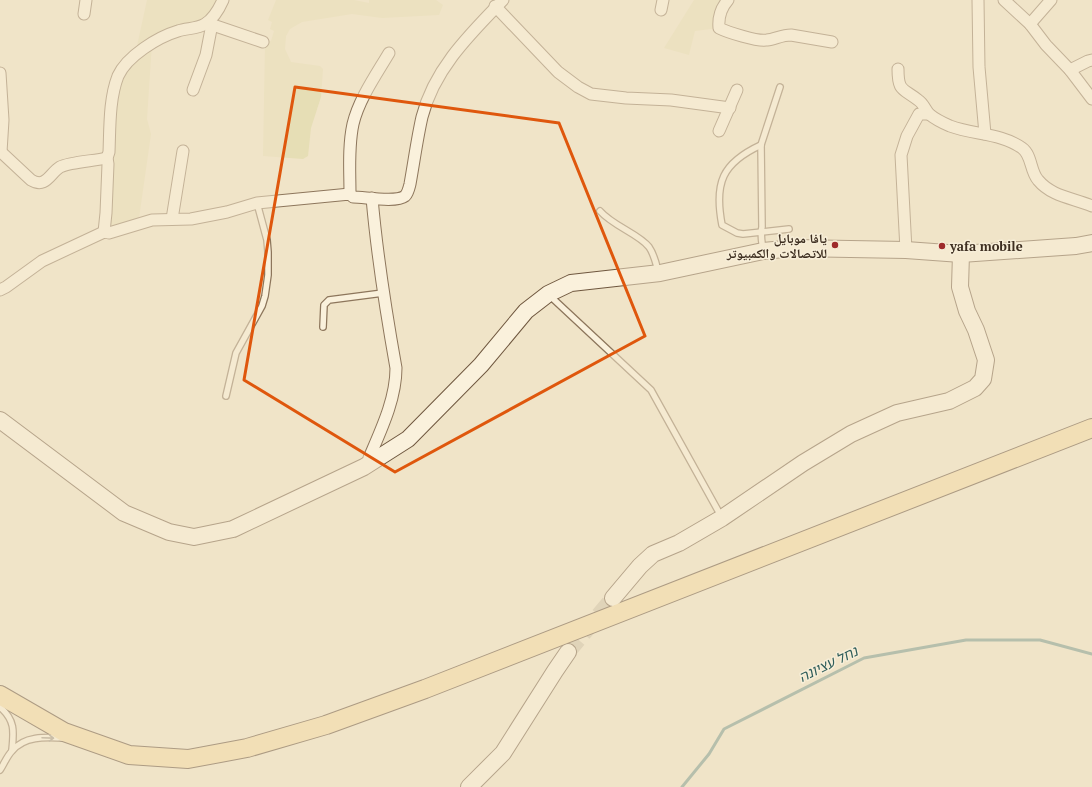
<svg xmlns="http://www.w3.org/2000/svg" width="1092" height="787" font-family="'PT Serif','Noto Naskh Arabic','Noto Sans Hebrew',serif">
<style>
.farmland{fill:#e6deb5}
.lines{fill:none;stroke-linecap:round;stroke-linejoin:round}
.stream{stroke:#6f938a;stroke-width:3}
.secondary-tunnel{stroke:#ccc0a6;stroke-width:16;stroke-dasharray:16 8;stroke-linecap:butt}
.service-casing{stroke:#8d765c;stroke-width:8}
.minor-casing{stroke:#8d765c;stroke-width:13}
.secondary-casing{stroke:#6f573f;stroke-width:18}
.primary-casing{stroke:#5b4430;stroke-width:20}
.service{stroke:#faf1dc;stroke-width:5.5}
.minor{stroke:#faf1dc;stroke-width:11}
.secondary{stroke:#faf1dc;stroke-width:16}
.primary{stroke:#f3d9a0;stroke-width:18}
.oneway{stroke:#9c907e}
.marked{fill:none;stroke:#df570d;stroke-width:3;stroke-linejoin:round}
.poi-dot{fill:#9e2a2b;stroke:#f7eed8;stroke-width:1.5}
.labels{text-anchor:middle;stroke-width:3;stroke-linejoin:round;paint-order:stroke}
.poi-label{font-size:13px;font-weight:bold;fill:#3d2e20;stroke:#f7eed8;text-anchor:end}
.water-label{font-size:14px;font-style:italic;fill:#2f5d5a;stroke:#f7eed8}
</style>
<rect width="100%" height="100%" fill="#f0e4c8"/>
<g class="farmland">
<polygon points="147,0 223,0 208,22 152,43 147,119 151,134 138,225 106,229 111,219 113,170 108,164 115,88 135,55"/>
<polygon points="276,0 354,0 369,3 369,0 436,0 443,5 439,15 382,18 352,14 302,22 290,29 286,36 285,49 291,62 320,66 323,69 321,97 311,128 308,156 303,159 263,156 265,44 263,39 271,41 274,31 270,29 272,22 268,20"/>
<polygon points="694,0 728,0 719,28 695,31 689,55 664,48"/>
</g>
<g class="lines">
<polyline class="stream" points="682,787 709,754 724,729 864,658 966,640 1040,640 1092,654"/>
<polyline class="secondary-tunnel" points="568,652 613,598"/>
<defs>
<g id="service">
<path d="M761,145C722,163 714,183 722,225L737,233L743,234L789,229"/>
<path d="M600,211C613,226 639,234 649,247C654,254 656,263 658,271"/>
<path d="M763,250C762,243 760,234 762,227L761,145L780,87"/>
<polyline points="549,295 651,390 721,516"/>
<polyline points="323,327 324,305 329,300 383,293"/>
<polyline points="226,396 236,353 262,306 265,296 268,275 268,252 267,240 257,203"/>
<path d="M0,707C15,720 14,731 12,750"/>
<path d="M0,770C4,764 7,756 12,751C24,736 45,737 63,738"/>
</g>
<g id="minor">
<path d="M728,0C721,8 718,17 719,28C727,32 758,42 767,40C775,39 782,35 791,35L832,42"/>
<polyline points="978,0 979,67 985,134"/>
<polyline points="1004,0 1030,24 1046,45 1070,70 1092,99"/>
<polyline points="495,6 558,72 578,87 591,94 626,98 671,100 730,108"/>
<polyline points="661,10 663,0"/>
<polyline points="84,14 86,0"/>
<polyline points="207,23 263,42"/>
<polyline points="1030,24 1051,0"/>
<path d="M898,69C898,92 903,88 918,100C923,103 925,109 929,114C935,119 943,123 950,126C974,135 1001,133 1022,148C1032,155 1030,171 1038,180C1052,197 1074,198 1092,206"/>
<polyline points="1070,70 1088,61 1092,60"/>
<polyline points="0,73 3,120 1,152"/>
<polyline points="193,90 206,55 212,24"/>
<polyline points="719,131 737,90"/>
<path d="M1,152L31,180C46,189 50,173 60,167C70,162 94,161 107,158"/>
<path d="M350,194C350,171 348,147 353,124C359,99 376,75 389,53"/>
<polyline points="172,219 183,151"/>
<path d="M104,232L106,213L108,164L107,158L109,152C110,128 109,99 118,76C127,56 158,37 178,31C187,28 197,29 205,24C213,19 219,9 223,0"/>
<polyline points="906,250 901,155 907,136 919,114 929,114"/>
<path d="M0,290L6,287L42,261L104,232L109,233L152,220L191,219L227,212L257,203L350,194L353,197C365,197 396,203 405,196C408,193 409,188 410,184C414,162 417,139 422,117C434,69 470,34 503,0"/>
<path d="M368,464L369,458C381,430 396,399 396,368C386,312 377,255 372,198"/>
</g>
<g id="secondary">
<polyline points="0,420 124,513 169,532 194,537 233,529 364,467 408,439 481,365 526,311 548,294 571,283 660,273 763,251 795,248 906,250 961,254"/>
<polyline points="613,598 640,566 653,554 679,543 722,518 803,463 851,434 897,413 949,401 975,388 983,379 986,360 976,330 967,311 960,287 961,254 1076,246 1092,243"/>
<polyline points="469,787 503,753 555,671 568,652"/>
</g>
<polyline id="primary" points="0,695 64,732 129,755 188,759 247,748 326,725 425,689 1092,428"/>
</defs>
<use href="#service" class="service-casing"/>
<use href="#minor" class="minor-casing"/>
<use href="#secondary" class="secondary-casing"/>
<use href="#primary" class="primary-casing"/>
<use href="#service" class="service"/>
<use href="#minor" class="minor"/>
<use href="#secondary" class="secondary"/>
<use href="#primary" class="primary"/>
</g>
<defs><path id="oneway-shaft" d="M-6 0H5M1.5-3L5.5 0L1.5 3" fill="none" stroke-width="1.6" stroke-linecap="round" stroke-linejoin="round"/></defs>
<use class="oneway" href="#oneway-shaft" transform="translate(48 738) rotate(2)"/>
<path d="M0 0H1092V787H0ZM295,87L559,123L645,336L395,472L244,380Z" fill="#f0e4c8" fill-opacity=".55" fill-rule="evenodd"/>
<path class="marked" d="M295,87L559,123L645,336L395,472L244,380Z"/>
<g class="poi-dot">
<circle cx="835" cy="245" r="4"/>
<circle cx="942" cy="246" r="4"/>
</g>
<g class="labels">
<g class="poi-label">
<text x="827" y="243">يافا موبايل<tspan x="827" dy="15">للاتصالات والكمبيوتر</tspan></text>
<text x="950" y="251" text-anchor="start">yafa mobile</text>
</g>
<g class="water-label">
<text transform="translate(828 664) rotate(-26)" y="5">נחל עציונה</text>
</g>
</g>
</svg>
